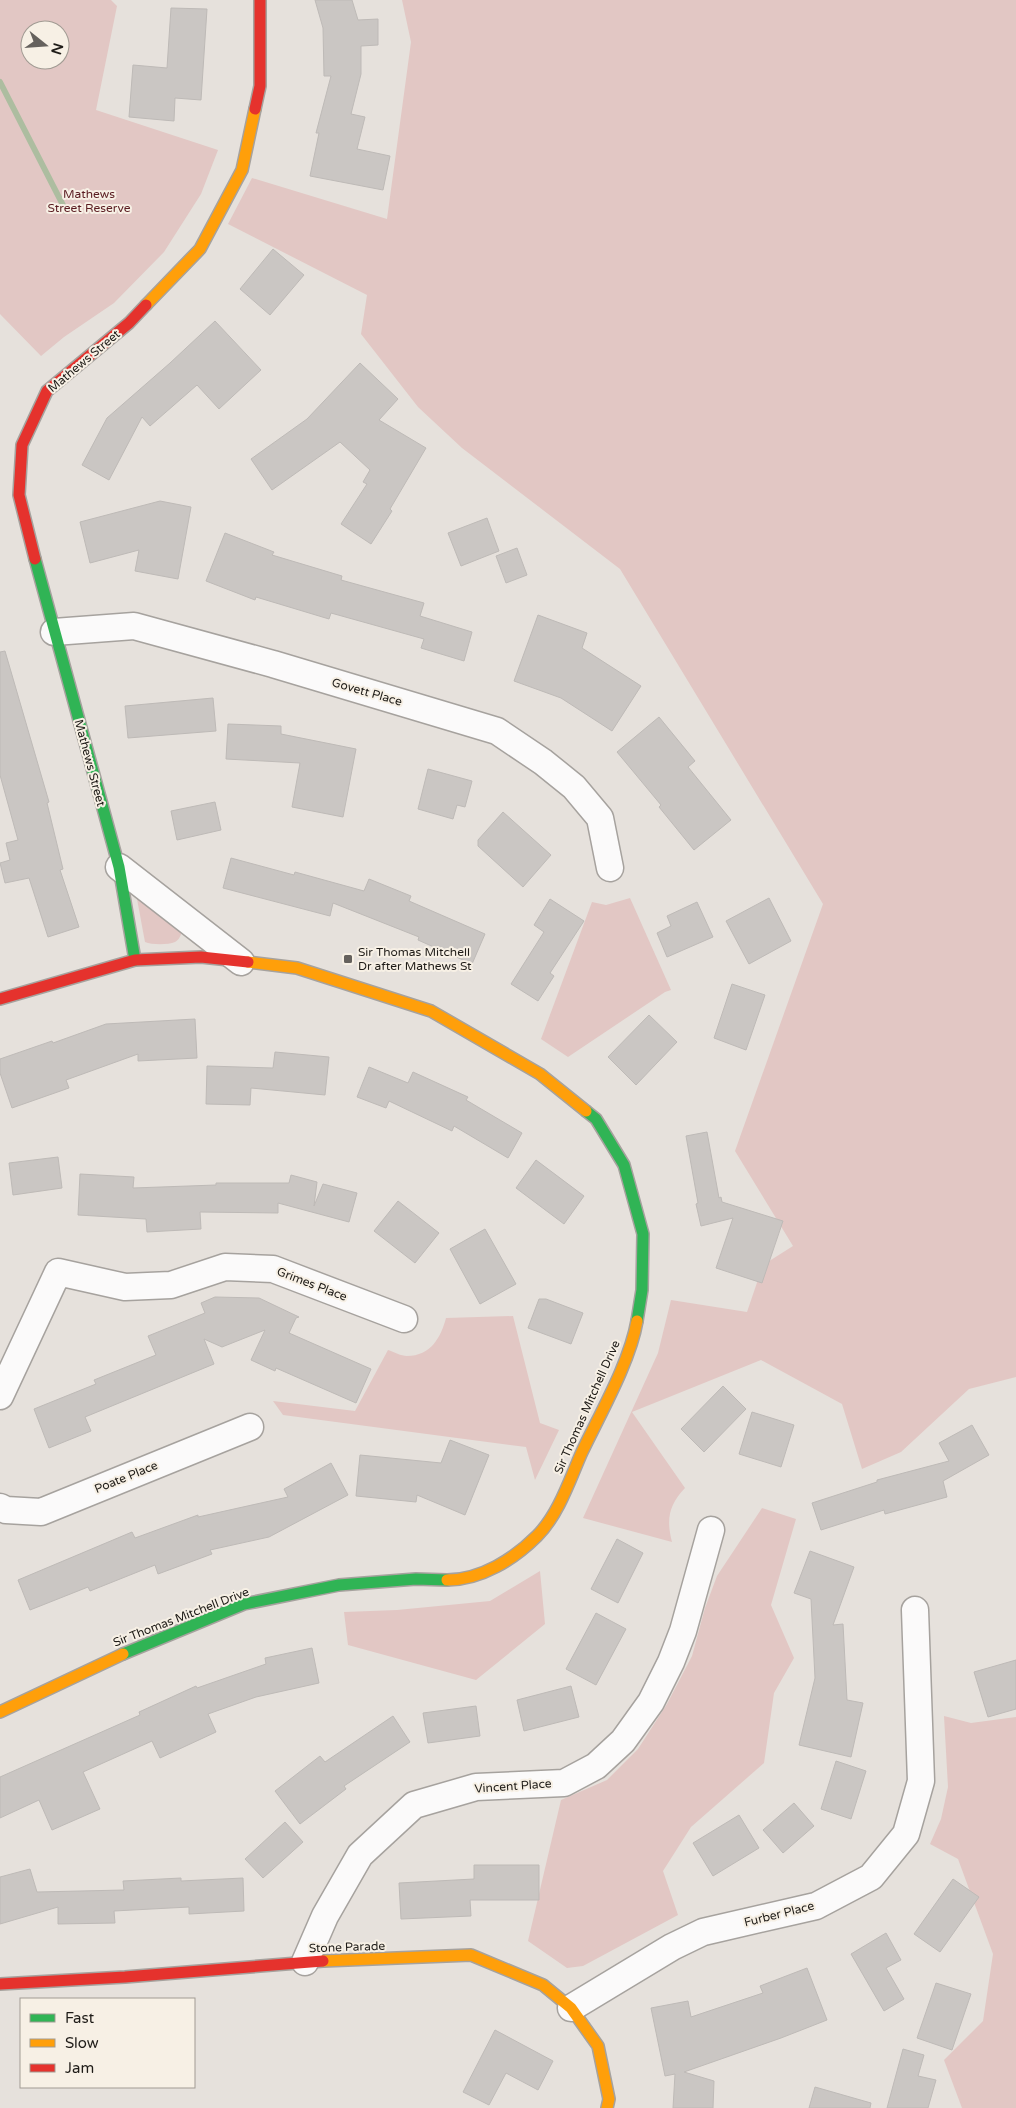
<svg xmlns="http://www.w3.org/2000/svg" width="1016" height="2108" font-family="'Varela Round',sans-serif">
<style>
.green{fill:#e2c7c4;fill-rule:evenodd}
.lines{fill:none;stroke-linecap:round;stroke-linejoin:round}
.stream{stroke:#adbda0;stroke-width:6}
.building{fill:#cac6c3;stroke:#bebab7}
.street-casing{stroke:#a6a29e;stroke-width:29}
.fast-casing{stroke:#a6a29e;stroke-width:14}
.slow-casing{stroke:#a6a29e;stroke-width:14}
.jam-casing{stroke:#a6a29e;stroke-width:14}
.street{stroke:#fbfafa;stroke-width:26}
.fast{stroke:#30b455;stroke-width:11}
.slow{stroke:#ff9f0a;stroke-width:11}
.jam{stroke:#e5322d;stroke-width:11}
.poi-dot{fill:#65615d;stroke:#f7f0e5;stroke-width:2}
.labels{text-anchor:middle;stroke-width:4;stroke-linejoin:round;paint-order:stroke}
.park-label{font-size:12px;fill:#5a1c21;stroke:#f7f0e5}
.street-label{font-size:12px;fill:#1f1c18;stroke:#f7f0e5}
.poi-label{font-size:12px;fill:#1f1c18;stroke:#f7f0e5;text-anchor:start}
</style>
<rect width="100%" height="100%" fill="#e6e1dc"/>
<g class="green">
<path d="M0,0H111L117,6L96,110L218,150L201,194L164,252L114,303L64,337L41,356L0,314ZM30,30H60V60H30Z"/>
<path d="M402,0H1016V1377L969,1389L901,1452L862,1469L842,1404L761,1360L632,1412L685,1488C669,1505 666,1519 672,1542L583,1518L658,1353L671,1300L747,1312L763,1265L793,1246L735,1151L823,904L620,569L462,448L418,407L361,334L367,295L228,224L252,178L387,219L411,42Z"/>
<polygon points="630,898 671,990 665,992 568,1057 541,1039 592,902 606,905"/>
<path d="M137,899H146L182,931C181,935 179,940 175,942C168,945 152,945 145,942Z"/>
<path d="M513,1316L540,1423L559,1430L535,1480L526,1447L283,1415L273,1401L355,1411L388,1350C394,1352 401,1356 407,1356C431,1356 441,1337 446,1318Z"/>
<polygon points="762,1508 796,1519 771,1605 794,1658 774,1693 764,1763 691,1827 663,1871 678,1915 583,1966 567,1968 528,1941 561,1800 607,1780 638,1749 667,1704 692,1656 705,1608 717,1576"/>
<polygon points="540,1571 545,1624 476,1680 348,1645 344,1612 397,1610 490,1601"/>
<polygon points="944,1716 971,1723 1016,1717 1016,2108 962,2108 944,2060 983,2021 993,1954 958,1859 930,1844 941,1819 948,1787"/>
</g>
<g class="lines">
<polyline class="stream" points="0,82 66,211"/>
</g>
<g class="building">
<polygon points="315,0 352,0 358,20 378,19 378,45 361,46 361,74 351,114 365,117 357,149 390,156 383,190 310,176 319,133 316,133 331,76 324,76 323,28"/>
<polygon points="171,8 207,9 201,100 175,98 174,121 129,117 133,65 167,68"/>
<polygon points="273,249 304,275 270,315 240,289"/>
<polygon points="215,321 261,370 219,409 197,385 150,426 142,417 109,480 82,465 107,418 170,363"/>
<polygon points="360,363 398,399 379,420 426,448 390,509 392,511 371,544 341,524 367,484 363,482 370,470 340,442 272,490 251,459 307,419"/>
<polygon points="160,501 191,507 178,579 135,571 139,550 90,563 80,522"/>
<polygon points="487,518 499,551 461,566 448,533"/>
<polygon points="225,533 274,552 272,555 342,576 341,580 424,603 420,616 472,632 464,661 421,648 424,639 331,613 329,619 256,597 255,600 206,581"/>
<polygon points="517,548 527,575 506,583 496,556"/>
<polygon points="538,615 587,633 582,648 641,686 612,731 561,698 514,681"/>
<polygon points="5,651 49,802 47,803 63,869 60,870 79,927 48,937 29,878 5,883 0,863 10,860 6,843 18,840 0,775 0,652"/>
<polygon points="213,698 216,731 128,738 125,706"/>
<polygon points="659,717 695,761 688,767 731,820 694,850 659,807 661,805 617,752"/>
<polygon points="228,724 281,726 281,734 356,749 343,817 292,807 300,763 226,759"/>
<polygon points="428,769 472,781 465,807 457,805 453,819 418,809"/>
<polygon points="215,802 221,830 177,840 171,811"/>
<polygon points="503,812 551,855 523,887 478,846 478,840"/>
<polygon points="231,858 294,875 295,872 364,891 369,879 411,896 409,901 485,934 472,964 418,940 419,937 333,903 330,916 223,888"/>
<polygon points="769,898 791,941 749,964 726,921"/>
<polygon points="550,899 584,921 550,973 554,976 538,1001 511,984 544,932 534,925"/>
<polygon points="697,902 713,937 667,957 657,933 671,926 667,916"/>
<polygon points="732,984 765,995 746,1050 714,1038"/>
<polygon points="649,1015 677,1042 636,1085 608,1057"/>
<polygon points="195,1019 197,1058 138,1061 138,1054 66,1080 69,1088 12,1108 0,1073 0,1059 52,1041 53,1043 106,1024"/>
<polygon points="275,1052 329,1057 325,1095 251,1088 250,1105 206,1104 207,1066 273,1068"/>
<polygon points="369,1067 408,1083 413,1072 468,1097 466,1100 522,1133 508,1158 454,1126 452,1131 389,1101 386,1108 357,1097"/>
<polygon points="707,1132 719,1198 721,1197 722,1202 783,1221 762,1283 716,1268 733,1218 701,1226 696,1204 698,1203 686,1136"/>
<polygon points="58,1157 62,1188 13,1195 9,1163"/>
<polygon points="536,1160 584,1196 564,1224 516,1188"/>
<polygon points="80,1174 134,1177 133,1188 216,1185 216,1183 289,1183 291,1175 317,1182 314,1206 323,1184 357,1193 349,1222 278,1203 278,1213 200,1212 201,1229 147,1232 146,1219 78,1215"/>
<polygon points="398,1201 439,1233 415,1263 374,1231"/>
<polygon points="485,1229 516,1284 480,1304 450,1249"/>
<polygon points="215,1297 259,1298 299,1317 296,1318 289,1333 371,1369 356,1403 276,1368 275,1371 251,1360 265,1330 222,1347 204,1339 214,1364 85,1417 91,1431 49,1448 34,1409 96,1384 94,1380 156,1355 148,1336 205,1313 201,1303"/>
<polygon points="539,1299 546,1299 583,1313 571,1344 528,1328"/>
<polygon points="723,1386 746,1409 704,1452 681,1429"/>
<polygon points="752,1412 794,1425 781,1467 739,1454"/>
<polygon points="972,1425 989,1455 943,1481 947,1497 885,1514 884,1510 821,1530 812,1503 877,1482 877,1480 949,1461 939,1443"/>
<polygon points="450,1440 489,1455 465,1515 417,1495 416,1502 356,1496 360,1455 441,1463"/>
<polygon points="331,1463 348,1495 269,1537 210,1550 212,1554 158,1574 155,1565 90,1591 88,1587 30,1610 18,1580 132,1532 135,1538 198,1515 198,1517 288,1497 284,1489"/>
<polygon points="617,1539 643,1553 618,1603 591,1589"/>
<polygon points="810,1551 854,1567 833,1625 843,1624 847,1700 863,1703 851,1757 799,1745 815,1678 811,1599 794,1593"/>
<polygon points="596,1613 626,1629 596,1685 566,1669"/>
<polygon points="312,1648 319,1683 256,1697 208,1714 216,1732 160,1758 152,1741 83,1772 100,1809 52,1830 39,1800 0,1818 0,1777 140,1715 139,1712 196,1686 197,1688 266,1664 265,1658"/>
<polygon points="1016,1660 1016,1709 988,1717 974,1672"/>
<polygon points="571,1686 579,1717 524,1731 517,1700"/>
<polygon points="476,1706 480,1736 428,1743 423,1713"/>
<polygon points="393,1716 410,1742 344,1786 346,1789 300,1824 275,1791 320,1756 325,1762"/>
<polygon points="836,1761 866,1771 851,1819 821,1809"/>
<polygon points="794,1803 814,1826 783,1853 763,1830"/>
<polygon points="739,1815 759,1848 713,1876 693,1843"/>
<polygon points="285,1822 303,1842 263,1878 245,1859"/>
<polygon points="474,1865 539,1865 539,1900 470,1900 471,1916 401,1919 399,1883 474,1879"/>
<polygon points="30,1869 37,1892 124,1890 123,1881 181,1878 181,1881 243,1878 244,1911 189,1914 189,1907 114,1911 115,1923 58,1924 58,1907 0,1924 0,1877"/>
<polygon points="953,1879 979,1897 940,1952 914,1934"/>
<polygon points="886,1933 901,1960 886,1968 904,1999 884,2011 851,1954"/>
<polygon points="807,1968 827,2020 781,2038 684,2072 714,2081 713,2108 673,2108 675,2074 665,2076 651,2008 688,2001 691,2017 763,1993 760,1986"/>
<polygon points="936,1983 971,1994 952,2050 917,2038"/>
<polygon points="495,2030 553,2061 538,2090 506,2073 489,2105 463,2092"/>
<polygon points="903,2049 924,2055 918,2076 936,2080 928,2108 887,2108"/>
<polygon points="815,2087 871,2103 870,2108 809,2108"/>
</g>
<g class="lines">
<defs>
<g id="street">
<polyline points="54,632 134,626 273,664 497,731 543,762 574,787 600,818 610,868"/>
<polyline points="119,867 241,962"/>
<polyline points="0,1396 58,1272 125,1287 171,1285 225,1267 273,1269 404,1319"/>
<polyline points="0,1507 6,1510 41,1512 250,1427"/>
<polyline points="305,1962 325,1916 360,1855 414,1805 476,1787 564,1783 596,1766 623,1741 651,1702 671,1662 683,1631 711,1530"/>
<polyline points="571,2008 672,1947 703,1932 816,1906 871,1877 906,1834 921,1781 915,1610"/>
</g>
<g id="fast">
<polyline points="35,559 119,867 135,960"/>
<polyline points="586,1111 596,1119 624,1165 643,1234 642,1290 637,1321"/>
<polyline points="123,1654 244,1604 339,1585 416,1579 447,1580"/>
</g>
<g id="slow">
<polyline points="146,305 200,249 242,170 255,109"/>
<polyline points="248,962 297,968 431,1011 540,1074 586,1111"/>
<path d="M447,1580C481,1580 514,1559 537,1536C559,1514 570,1479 582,1452C600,1414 630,1362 637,1321"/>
<polyline points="0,1712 123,1654"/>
<polyline points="323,1961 471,1955 543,1985 571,2008 598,2046 609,2099 607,2108"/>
</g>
<g id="jam">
<polyline points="255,109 260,86 260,0"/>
<polyline points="35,559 19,495 22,445 47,391 129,323 146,305"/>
<polyline points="0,999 135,960 201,957 248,962"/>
<polyline points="0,1984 125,1977 323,1961"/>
</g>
</defs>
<use href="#street" class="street-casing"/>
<use href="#fast" class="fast-casing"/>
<use href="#slow" class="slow-casing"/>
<use href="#jam" class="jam-casing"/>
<use href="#street" class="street"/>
<use href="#fast" class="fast"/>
<use href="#slow" class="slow"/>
<use href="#jam" class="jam"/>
</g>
<rect class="poi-dot" x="343" y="954" width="10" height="10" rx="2.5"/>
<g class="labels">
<g class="park-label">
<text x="89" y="198">Mathews<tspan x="89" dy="14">Street Reserve</tspan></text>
</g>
<g class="street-label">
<text transform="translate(84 361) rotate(-40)" y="4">Mathews Street</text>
<text transform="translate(367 692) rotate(16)" y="4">Govett Place</text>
<text transform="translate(90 763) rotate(75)" y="4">Mathews Street</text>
<text transform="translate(312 1284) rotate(21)" y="4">Grimes Place</text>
<text transform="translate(587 1407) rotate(-66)" y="4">Sir Thomas Mitchell Drive</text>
<text transform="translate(126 1477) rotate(-22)" y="4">Poate Place</text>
<text transform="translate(181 1617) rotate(-21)" y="4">Sir Thomas Mitchell Drive</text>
<text transform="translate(513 1786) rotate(-4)" y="4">Vincent Place</text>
<text transform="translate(779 1914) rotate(-14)" y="4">Furber Place</text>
<text transform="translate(347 1947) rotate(-2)" y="4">Stone Parade</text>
</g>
<g class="poi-label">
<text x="358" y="956">Sir Thomas Mitchell<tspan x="358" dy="14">Dr after Mathews St</tspan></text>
</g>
</g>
<rect x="20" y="1998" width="175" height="90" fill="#f7f0e5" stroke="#a19b93"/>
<rect x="30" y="2014" width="25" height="8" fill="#30b455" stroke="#a19b93"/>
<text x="65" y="2023" font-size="15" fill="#1f1c18">Fast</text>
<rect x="30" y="2039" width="25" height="8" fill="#ff9f0a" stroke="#a19b93"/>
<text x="65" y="2048" font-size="15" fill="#1f1c18">Slow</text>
<rect x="30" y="2064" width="25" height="8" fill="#e5322d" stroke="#a19b93"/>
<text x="65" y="2073" font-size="15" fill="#1f1c18">Jam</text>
<g transform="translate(45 45) rotate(107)"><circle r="24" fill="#f7f0e5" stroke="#a19b93"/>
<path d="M0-4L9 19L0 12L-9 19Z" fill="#65615d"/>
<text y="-8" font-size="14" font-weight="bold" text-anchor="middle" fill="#1f1c18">N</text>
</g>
</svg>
